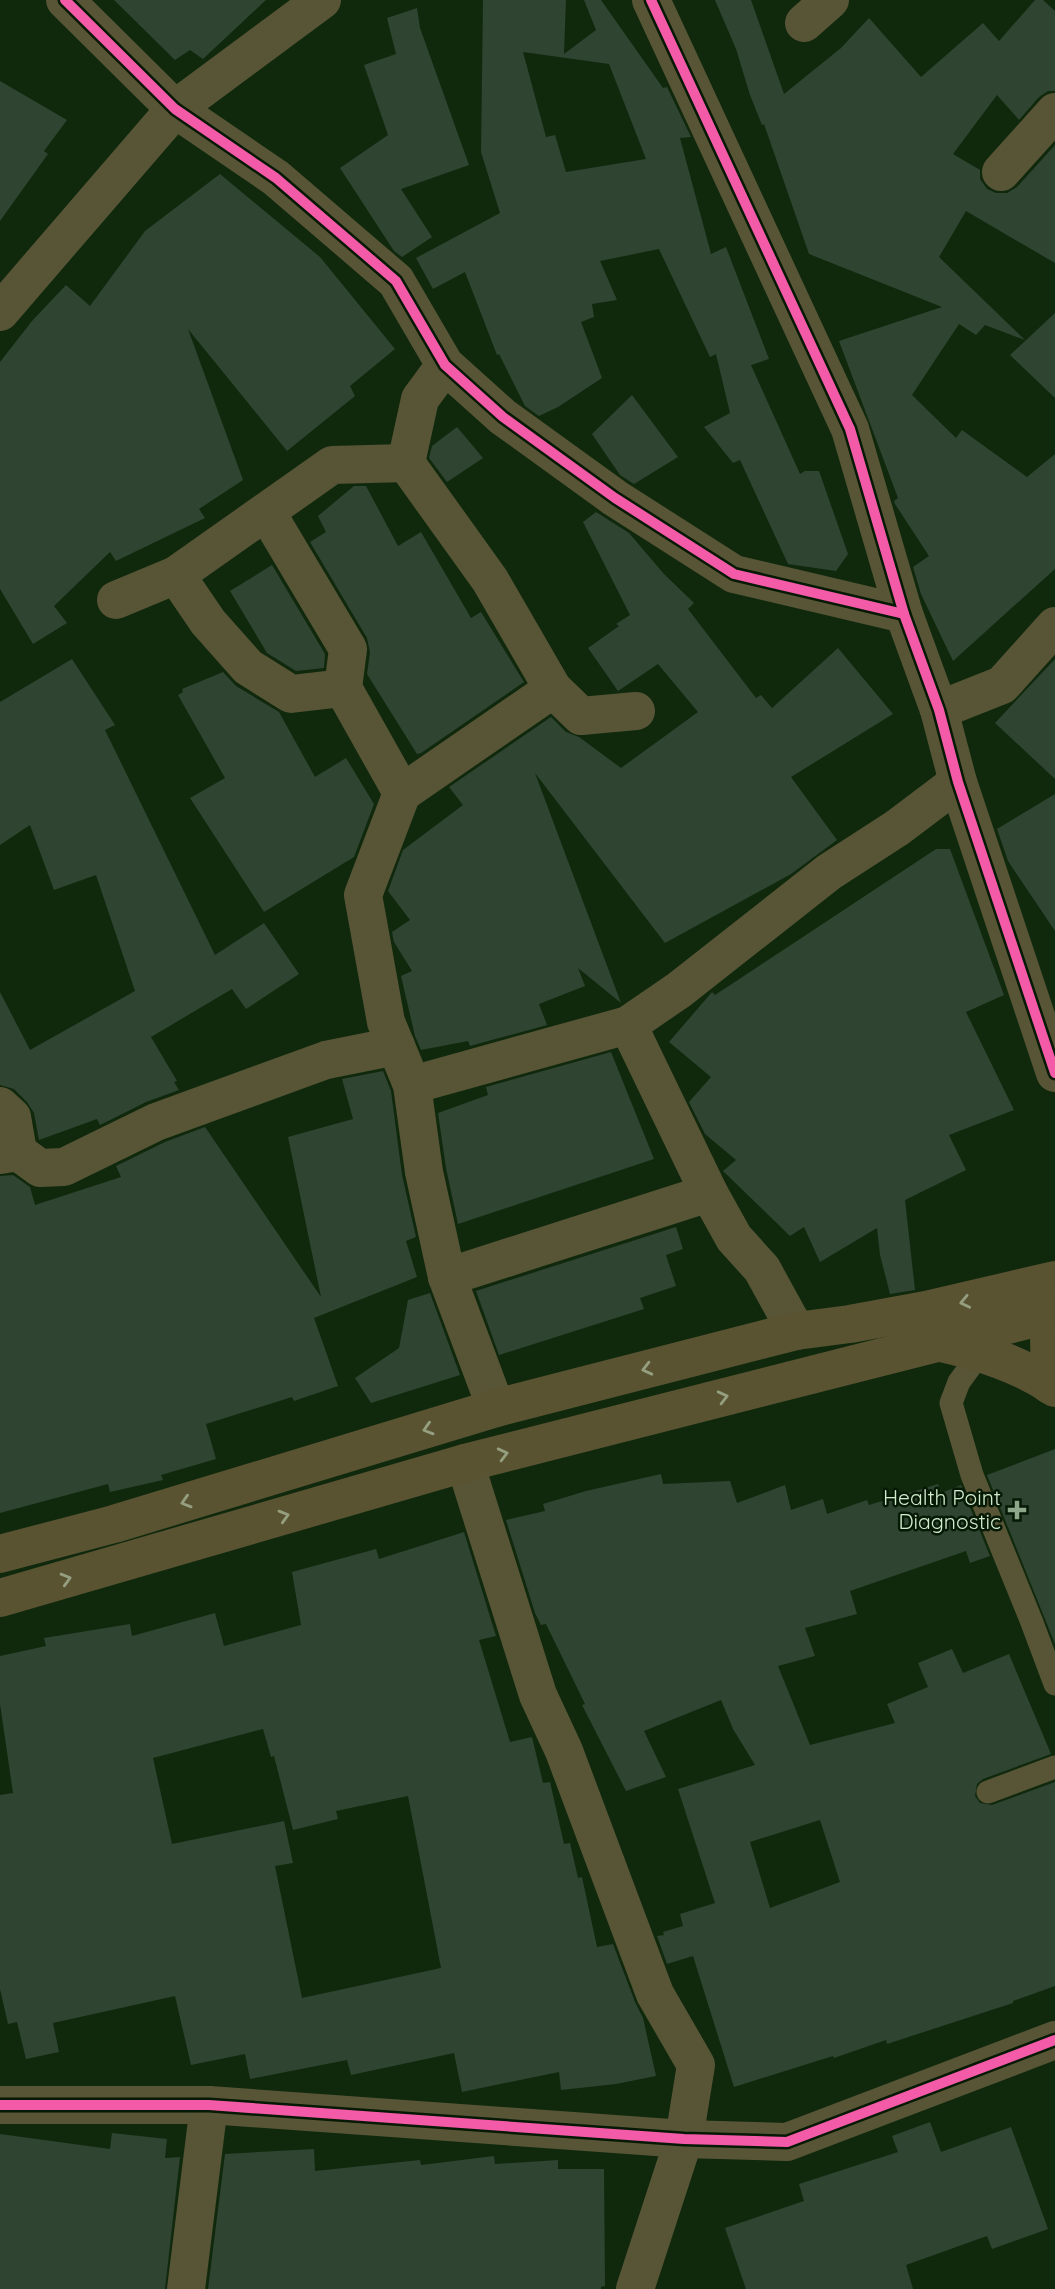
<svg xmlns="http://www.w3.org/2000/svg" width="1055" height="2289" font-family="Quicksand,sans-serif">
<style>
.building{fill:#2f4431;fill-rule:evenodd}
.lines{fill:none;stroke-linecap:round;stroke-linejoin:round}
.service{stroke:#585537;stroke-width:23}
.minor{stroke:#585537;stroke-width:38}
.secondary{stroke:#595332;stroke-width:38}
.cycleway-casing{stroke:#061904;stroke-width:15}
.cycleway{stroke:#f35aa7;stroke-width:10}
.oneway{stroke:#959f80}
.poi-dot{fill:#8da78a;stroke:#061904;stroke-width:2.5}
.labels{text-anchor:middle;stroke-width:5;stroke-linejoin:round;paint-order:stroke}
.poi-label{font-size:21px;fill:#d1ebcd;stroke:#061904;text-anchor:end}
</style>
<rect width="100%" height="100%" fill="#10290d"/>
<g class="building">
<polygon points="114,0 266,0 203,59 190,50 175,60"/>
<path d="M483,0H566L564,54L596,30L584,0H601L663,88L667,87L691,137L680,138L711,254L726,247L769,359L751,365L800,474L805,471H819L848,554L836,571L788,564L740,460L733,463L704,427L730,413L716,354L710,357L659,249L600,261L617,300L592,304L594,317L581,322L602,378L558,407L539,416L525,406L499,354L497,355L465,272L433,289L416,258L500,213L481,152ZM523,52L609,64L646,159L566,172L555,135L546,137Z"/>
<polygon points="715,0 751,0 784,94 841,48 869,18 921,77 983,23 999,41 1035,0 1043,0 1055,11 1055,91 1048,91 1039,97 1019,120 997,95 953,154 980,170 980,179 987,189 996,193 1007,193 1017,187 1055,145 1055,263 966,211 939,257 1025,340 985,325 976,335 959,324 912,395 956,438 962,430 1027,477 1055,454 1055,569 953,661 921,594 913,567 929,556 895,504 894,501 898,498 839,341 942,307 809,254 764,124 762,125 750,95 736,49"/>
<polygon points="417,8 420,28 469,165 401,189 432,237 402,257 394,251 340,168 388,135 364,65 396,54 387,18"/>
<polygon points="0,81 67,120 44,151 48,154 0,221"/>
<polygon points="220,174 320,257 395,349 350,386 355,396 287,451 188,329 243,480 199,509 205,518 116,561 110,552 54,606 67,623 33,644 0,589 0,362 32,321 66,285 90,306 145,231"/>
<polygon points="1055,313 1055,398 1010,355"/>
<polygon points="632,395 678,457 634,484 620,475 592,434"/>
<polygon points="457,427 483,458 447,482 429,458 432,446"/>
<polygon points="354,486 366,486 398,546 421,532 471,618 481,612 524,682 421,753 417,754 367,674 370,652 367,638 310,542 326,532 318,516"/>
<polygon points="596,512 629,533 664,574 694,603 688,609 756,698 761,695 772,708 838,648 893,714 791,777 837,840 791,874 665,943 535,773 621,1003 578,968 585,986 539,1004 547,1025 470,1046 468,1041 421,1050 415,1036 401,976 412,971 394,942 392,932 410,920 388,891 403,850 463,805 449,787 551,717 566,732 579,737 621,768 698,712 658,664 618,691 588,648 619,626 616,624 630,615 583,522"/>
<polygon points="272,565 325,654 324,668 296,671 267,653 230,591"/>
<polygon points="72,659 115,725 105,730 215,955 264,923 299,974 246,1009 232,989 151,1037 177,1081 174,1082 179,1090 146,1102 100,1125 97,1119 39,1140 34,1113 27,1102 14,1089 0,1085 0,992 30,1050 135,991 96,875 54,890 30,825 0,845 0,702"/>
<polygon points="1055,659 1055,779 995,723"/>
<polygon points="223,672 236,686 279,712 315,777 346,758 374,804 354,857 264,912 190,798 225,778 178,695 183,692 182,689"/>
<polygon points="1055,794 1055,931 1008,861 997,829"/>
<polygon points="936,849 950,849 1004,995 966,1012 1014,1110 949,1135 966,1170 905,1200 915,1290 890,1294 880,1255 877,1228 820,1262 804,1227 790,1236 723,1171 736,1160 705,1134 689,1102 711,1077 669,1042 712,992 715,995"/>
<polygon points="611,1052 654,1159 458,1224 446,1168 438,1113 488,1095 486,1087"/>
<polygon points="383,1071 391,1091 402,1175 416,1237 406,1241 417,1277 314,1318 338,1386 294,1401 292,1397 206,1424 216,1459 161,1475 163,1480 110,1492 108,1484 0,1513 0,1176 13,1175 30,1187 35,1205 121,1177 116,1166 165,1142 205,1127 321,1297 288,1137 353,1119 342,1079"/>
<polygon points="676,1227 683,1249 666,1255 676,1286 640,1298 644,1309 499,1355 476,1291"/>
<polygon points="430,1293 460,1375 371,1403 355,1378 399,1348 408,1300"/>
<polygon points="1055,1449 1055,1644 987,1475"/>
<path d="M661,1474L663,1484L730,1481L737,1503L785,1485L791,1510L823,1499L827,1514L867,1500L869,1505L938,1484L941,1493L961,1485L990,1556L970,1563L966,1551L850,1591L857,1614L805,1628L815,1656L778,1666L810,1745L895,1723L887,1704L928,1687L918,1663L952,1649L963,1673L1009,1654L1051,1754L983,1779L977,1784L975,1796L980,1803L992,1805L1055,1782V1986L1013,2001V2003L887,2044L886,2040L834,2058L833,2056L734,2087L693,1956L667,1964L657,1936L664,1935L663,1932L683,1926L680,1914L715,1903L678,1789L755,1765L733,1729L721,1700L644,1731L666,1777L626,1791L582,1705L585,1704L546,1624L541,1625L535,1613L506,1520L545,1511L543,1504L586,1491ZM820,1820L840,1882L770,1908L750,1842Z"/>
<path d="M464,1532L496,1636L479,1640L510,1742L532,1737L543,1783L550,1782L564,1844L570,1843L578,1878L582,1877L597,1947L613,1944L635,2002L643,2018L656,2076L616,2084L561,2090L559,2072L462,2092L454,2053L351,2075L347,2060L250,2079L245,2054L191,2065L175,1996L53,2023L59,2052L26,2059L17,2022L8,2024L0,1989V1795L13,1793L0,1704V1656L46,1646L44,1638L130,1624L132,1636L215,1613L224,1646L301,1625L292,1572L376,1549L379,1559ZM263,1729L271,1757L274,1756L293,1830L338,1819L336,1811L408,1796L441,1968L302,1998L275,1866L293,1863L284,1821L172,1844L153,1758Z"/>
<polygon points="930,2122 941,2152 1011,2127 1048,2229 992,2249 987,2236 906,2265 913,2289 746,2289 725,2228 804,2201 799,2184 898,2152 892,2136"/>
<polygon points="112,2133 167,2139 165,2158 180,2157 165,2289 0,2289 0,2134 110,2149"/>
<polygon points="314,2149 315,2171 420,2160 421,2165 494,2156 495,2164 558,2160 558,2169 604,2169 605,2286 601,2287 601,2289 208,2289 225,2154"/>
</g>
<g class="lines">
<g class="service">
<polyline points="981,1352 959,1382 951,1403 972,1475 1031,1620 1055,1684"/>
<polyline points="988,1792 1055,1767"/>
</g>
<g class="minor">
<polyline points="65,0 175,109 276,178 396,281 445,365 503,417 615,498 734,574 904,614"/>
<polyline points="651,0 850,429 904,614 939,710 958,782 1055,1073"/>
<polyline points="804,23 830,0"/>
<polyline points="1001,172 1055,112"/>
<polyline points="0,312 175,109 322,0"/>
<polyline points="445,365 420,399 406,463 490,580 553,689 581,716 636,711"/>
<polyline points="267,513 348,649 343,688"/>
<polyline points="176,575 332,465 406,463"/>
<polyline points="116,600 176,575 208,622 248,667 291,694 343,688 402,793 363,895 386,1022 412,1085 424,1172 447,1277 496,1408"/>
<polyline points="939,710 1002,685 1055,626"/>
<polyline points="402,793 553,689"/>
<polyline points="628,1025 709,1193 734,1238 762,1269 796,1331"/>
<polyline points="412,1085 628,1025 679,990 829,872 897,828 958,782"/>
<polyline points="0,1106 12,1117 18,1152"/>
<polyline points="0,1155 18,1152 40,1168 64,1167 156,1122 326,1060 396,1046"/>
<polyline points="447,1277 709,1193"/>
<polyline points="465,1463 538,1695 564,1751 655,1994 696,2065 684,2139 635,2289"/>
<polyline points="0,2105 209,2105 684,2139 787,2142 1055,2040"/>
<polyline points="186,2289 209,2105"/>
</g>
<g class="secondary">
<path d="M941,1343C981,1352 1020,1364 1055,1388"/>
<polyline points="1050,1385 1049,1336 1055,1308"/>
<polyline points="0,1554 114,1524 496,1408 796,1331 850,1324 926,1310 1055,1280"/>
<polyline points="0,1598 465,1463 1055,1313"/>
</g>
<defs>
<g id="cycleway">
<polyline points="65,0 175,109 276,178 396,281 445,365 503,417 615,498 734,574 904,614"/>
<polyline points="651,0 850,429 904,614 939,710 958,782 1055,1073"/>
<polyline points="0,2105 209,2105 684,2139 787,2142 1055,2040"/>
</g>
</defs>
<use href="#cycleway" class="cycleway-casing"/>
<use href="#cycleway" class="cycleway"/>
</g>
<defs><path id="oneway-chevron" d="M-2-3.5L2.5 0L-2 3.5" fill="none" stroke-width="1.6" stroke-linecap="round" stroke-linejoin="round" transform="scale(1.75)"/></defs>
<g class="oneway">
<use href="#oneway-chevron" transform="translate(965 1302) rotate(168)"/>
<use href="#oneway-chevron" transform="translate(647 1369) rotate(166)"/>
<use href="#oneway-chevron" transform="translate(723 1397) rotate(-14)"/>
<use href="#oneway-chevron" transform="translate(428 1429) rotate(163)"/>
<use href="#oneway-chevron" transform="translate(503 1454) rotate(-14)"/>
<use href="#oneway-chevron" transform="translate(186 1502) rotate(163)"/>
<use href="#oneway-chevron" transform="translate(284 1516) rotate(-16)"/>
<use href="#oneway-chevron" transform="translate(66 1579) rotate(-16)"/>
</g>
<path class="poi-dot" d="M1013.5 1499.5h7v7h7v7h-7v7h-7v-7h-7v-7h7z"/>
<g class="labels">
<g class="poi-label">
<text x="1001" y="1505">Health Point<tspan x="1001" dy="24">Diagnostic</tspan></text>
</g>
</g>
</svg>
